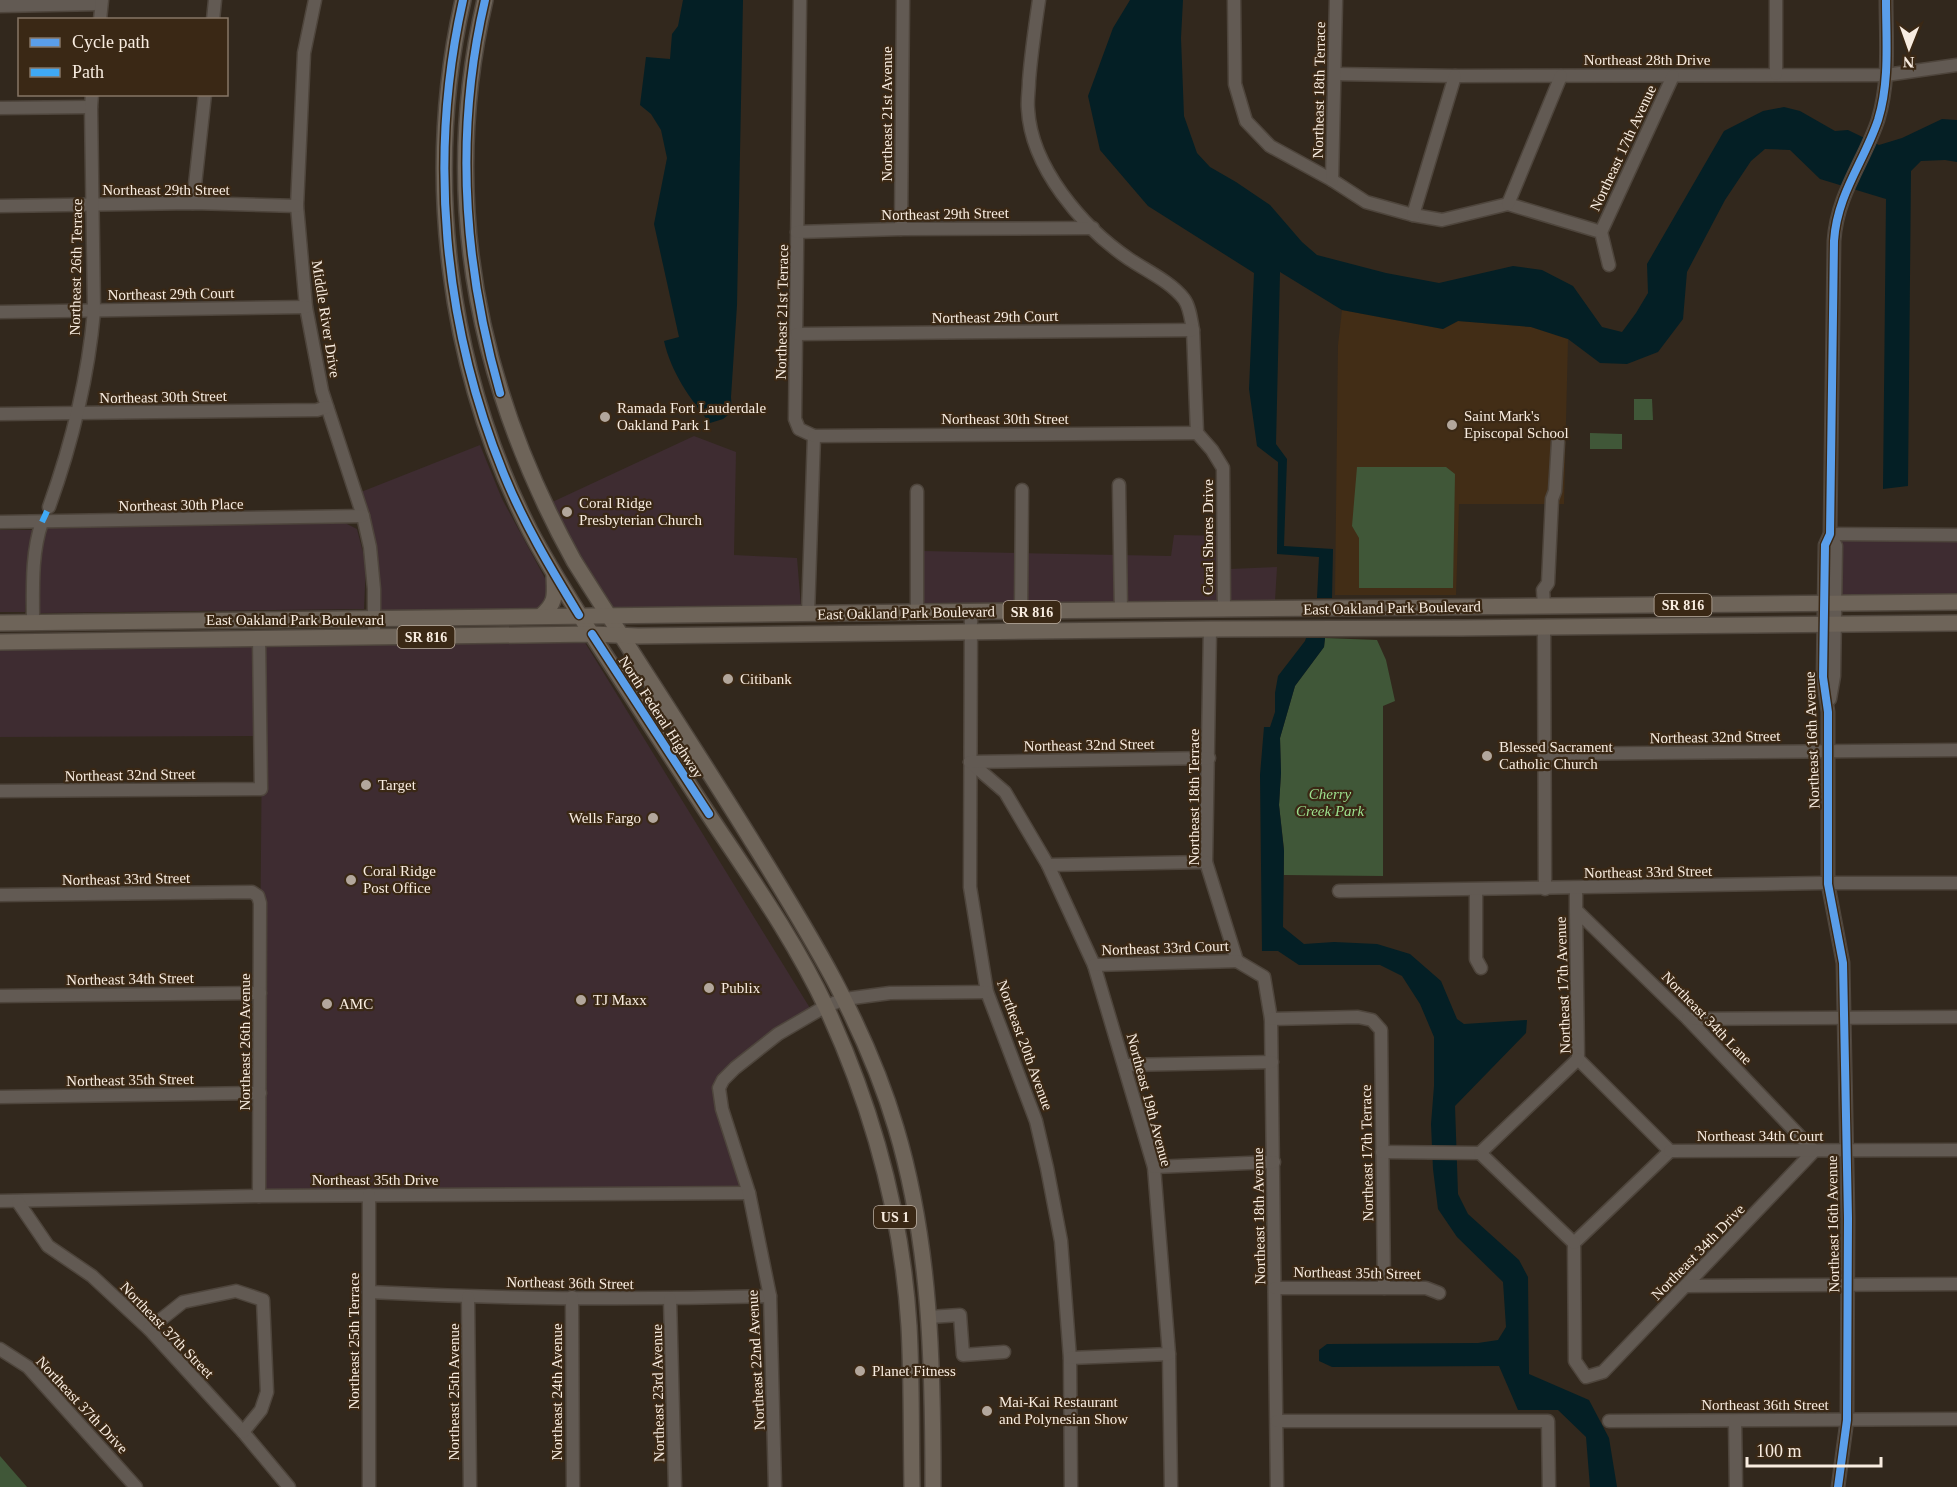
<svg xmlns="http://www.w3.org/2000/svg" width="1957" height="1487" font-family="Georgia,serif">
<style>
.commercial{fill:#3e2c31}
.built{fill:#422d16}
.green{fill:#405738}
.water{fill:#041f25}
.lines{fill:none;stroke-linecap:round;stroke-linejoin:round}
.minor-casing{stroke:#4e453c;stroke-width:15}
.major-casing{stroke:#4e453c;stroke-width:18}
.minor{stroke:#625a53;stroke-width:12}
.major{stroke:#6e6459;stroke-width:15}
.quiet{stroke:#3fa9f5;stroke-width:6;stroke-dasharray:12 6;stroke-linecap:butt}
.cycleway-casing{stroke:#3a2815;stroke-width:11}
.cycleway{stroke:#5a9eea;stroke-width:8}
.poi-dot{fill:#b3a79c;stroke:#3a2815;stroke-width:2}
.labels{text-anchor:middle;stroke-width:4.5;stroke-linejoin:round;paint-order:stroke}
.shield{fill:#3a2815;stroke:#bfb1a3;stroke-width:1.5}
.shield-label{font-size:14px;font-weight:bold;fill:#f8ece0}
.street-label{font-size:15px;fill:#f8ece0;stroke:#3a2815}
.poi-label{font-size:15px;fill:#f8ece0;stroke:#3a2815;text-anchor:start}
.park-label{font-size:15px;font-style:italic;fill:#9de18e;stroke:#3a2815}
</style>
<rect width="100%" height="100%" fill="#32281d"/>
<g class="commercial">
<polygon points="694,436 736,452 734,555 797,558 801,607 611,609 548,504"/>
<polygon points="480,445 502,499 547,582 549,597 538,610 378,610 361,492"/>
<polygon points="343,522 357,529 366,564 364,609 39,613 39,556 47,528"/>
<polygon points="0,530 32,530 25,612 0,612"/>
<polygon points="1174,535 1229,536 1229,569 1277,567 1275,601 923,606 923,551 1171,556"/>
<polygon points="1840,538 1957,539 1957,597 1840,599"/>
<polygon points="584,641 813,1013 715,1085 749,1193 258,1195 262,736 0,737 0,644"/>
</g>
<polygon class="built" points="1342,310 1443,329 1458,321 1531,327 1568,339 1564,504 1459,504 1456,595 1335,595 1338,345"/>
<g class="green">
<polygon points="1634,399 1652,399 1653,420 1634,420"/>
<polygon points="1590,433 1622,434 1622,449 1590,449"/>
<polygon points="1357,467 1446,467 1455,474 1453,588 1359,588 1359,538 1352,526"/>
<polygon points="1325,638 1377,640 1386,660 1395,701 1383,706 1383,876 1284,875 1284,849 1279,805 1281,773 1280,738 1295,686 1324,647"/>
<polygon points="0,1456 27,1487 0,1487"/>
</g>
<g class="water">
<path d="M683,0H743L737,305L731,397L732,412L723,419L710,423C690,399 671,372 664,341L679,337L654,224L667,158L661,130L651,114L640,105L646,57L670,59L672,34L678,26Z"/>
<polygon points="1130,0 1183,0 1181,38 1184,116 1197,153 1210,167 1236,182 1270,205 1302,242 1317,255 1386,273 1439,283 1513,266 1542,270 1573,286 1602,327 1622,332 1636,313 1648,293 1647,264 1724,131 1763,111 1784,107 1800,111 1835,131 1848,130 1879,145 1902,138 1942,119 1957,120 1957,162 1945,160 1921,161 1911,171 1908,486 1883,489 1886,199 1820,179 1790,150 1765,149 1751,161 1725,200 1687,272 1683,319 1658,352 1627,364 1600,363 1568,339 1531,327 1458,321 1443,329 1342,310 1280,272 1276,444 1287,459 1284,546 1333,549 1332,598 1317,598 1319,557 1277,554 1278,462 1257,446 1249,389 1254,273 1148,206 1100,150 1088,96 1113,28"/>
<polygon points="1306,638 1325,638 1324,647 1295,686 1280,738 1281,773 1279,805 1284,851 1283,927 1304,944 1334,942 1377,944 1410,954 1441,981 1457,1019 1464,1024 1527,1020 1526,1033 1455,1106 1458,1194 1468,1214 1519,1260 1528,1277 1529,1374 1589,1400 1609,1438 1617,1487 1590,1487 1586,1437 1558,1410 1518,1410 1499,1366 1332,1367 1319,1361 1319,1350 1327,1344 1478,1343 1498,1340 1506,1327 1503,1282 1457,1237 1438,1209 1433,1169 1431,1124 1434,1086 1434,1037 1420,1004 1402,976 1380,965 1299,965 1278,951 1262,951 1260,775 1264,727 1270,727 1275,712 1275,693 1278,676 1305,641"/>
</g>
<g class="lines">
<defs>
<g id="minor">
<polyline points="315,0 304,53 297,206 306,307 322,391 363,516 370,547 374,589 374,637"/>
<polyline points="800,0 795,419 799,429 814,436 808,614"/>
<path d="M1039,0C1035,27 1031,54 1029,81C1029,90 1027,100 1028,109C1031,167 1082,227 1129,259C1147,271 1171,282 1184,299C1190,307 1191,320 1193,330L1197,433L1212,450L1223,468L1224,610"/>
<polyline points="1234,0 1235,84 1246,121 1270,146 1332,180 1366,202 1413,215 1442,220 1508,204 1601,232 1609,265"/>
<polyline points="0,6 101,4"/>
<polyline points="100,20 102,0"/>
<polyline points="213,20 215,0"/>
<polyline points="1336,74 1455,76 1886,75 1957,65"/>
<polyline points="1776,74 1776,0"/>
<polyline points="0,108 91,107"/>
<polyline points="1332,180 1336,0"/>
<polyline points="193,203 205,94"/>
<polyline points="1508,204 1561,76"/>
<polyline points="0,206 193,203 297,206"/>
<polyline points="1413,215 1455,76"/>
<polyline points="901,229 903,0"/>
<polyline points="797,232 901,229 1093,228"/>
<polyline points="1601,232 1673,76"/>
<polyline points="0,312 306,307"/>
<polyline points="797,334 1193,330"/>
<polyline points="0,414 317,410 327,407"/>
<polyline points="814,436 1197,433"/>
<polyline points="1119,485 1121,611"/>
<path d="M49,507C72,443 88,379 94,311L91,107L92,94"/>
<polyline points="0,522 363,516"/>
<polyline points="1830,534 1957,535"/>
<polyline points="1544,606 1543,590 1548,583 1552,499 1555,491 1558,442"/>
<polyline points="917,612 917,491"/>
<polyline points="971,612 970,887 987,992 1036,1121 1047,1168 1061,1241 1070,1358 1071,1487"/>
<polyline points="1021,612 1022,490"/>
<path d="M33,622C33,589 31,554 42,522"/>
<polyline points="1544,628 1545,889"/>
<polyline points="1210,629 1206,862 1237,961"/>
<polyline points="1830,699 1834,676 1836,546 1830,534"/>
<polyline points="1545,754 1957,750"/>
<polyline points="970,762 1005,792 1048,865 1094,965 1154,1167 1169,1354 1171,1487"/>
<polyline points="970,762 1209,758"/>
<polyline points="0,791 261,789 259,638"/>
<polyline points="1048,865 1206,862"/>
<polyline points="1576,889 1576,910 1578,1059 1670,1151 1574,1243 1575,1361 1586,1377 1603,1372 1814,1151 1688,1019 1576,910"/>
<polyline points="1476,890 1476,959 1481,968"/>
<polyline points="1339,891 1822,883 1957,883"/>
<polyline points="0,895 252,892 258,896 260,903 259,1196"/>
<polyline points="1237,961 1264,977 1271,1019 1277,1487"/>
<polyline points="1094,965 1237,961"/>
<polyline points="0,996 260,993"/>
<polyline points="1271,1019 1358,1017 1372,1020 1381,1030 1384,1288"/>
<polyline points="1688,1019 1957,1017"/>
<polyline points="1125,1065 1272,1062"/>
<polyline points="0,1097 260,1093"/>
<polyline points="1670,1151 1957,1150"/>
<polyline points="1382,1152 1480,1153"/>
<polyline points="1154,1167 1274,1162"/>
<polyline points="0,1201 259,1196 749,1193"/>
<polyline points="18,1202 48,1246 92,1276 149,1329 243,1432 289,1487"/>
<polyline points="1574,1243 1480,1153 1578,1059"/>
<polyline points="1687,1286 1957,1284"/>
<polyline points="1275,1288 1426,1288 1439,1293"/>
<path d="M369,1292C503,1299 636,1300 770,1296"/>
<polyline points="468,1297 470,1487"/>
<polyline points="572,1297 573,1487"/>
<polyline points="670,1299 675,1487"/>
<polyline points="929,1317 960,1315 963,1355 1004,1352"/>
<polyline points="149,1329 183,1302 236,1291 263,1300 267,1392 261,1410 243,1432"/>
<polyline points="0,1349 28,1367 136,1487"/>
<polyline points="1070,1358 1169,1354"/>
<polyline points="1277,1421 1548,1421 1549,1487"/>
<polyline points="1609,1421 1957,1419"/>
<polyline points="1735,1421 1736,1487"/>
<polyline points="369,1487 369,1195"/>
<polyline points="775,1487 770,1296 749,1193 722,1109 719,1088 723,1080 735,1068 778,1034 826,1006 845,999 890,993 987,992"/>
<path d="M1838,1487L1847,1420L1848,1218L1843,963L1828,884V712L1823,677L1825,545L1830,534L1834,241C1837,194 1864,162 1878,120C1890,81 1886,40 1886,0"/>
</g>
<g id="major">
<path d="M463,0C423,177 448,370 530,531C549,567 571,601 592,635C628,691 665,747 701,803C745,870 793,936 827,1009C873,1109 902,1217 909,1326C912,1380 911,1434 912,1487"/>
<path d="M485,0C439,198 477,385 574,561C633,655 694,747 752,841C809,933 865,1023 896,1128C931,1245 933,1366 933,1487"/>
<path d="M541,616C556,603 555,596 554,577"/>
<path d="M0,623C652,614 1305,608 1957,602"/>
<polyline points="0,642 592,634 638,636 1210,629 1461,628 1957,623"/>
</g>
</defs>
<use href="#minor" class="minor-casing"/>
<use href="#major" class="major-casing"/>
<use href="#minor" class="minor"/>
<use href="#major" class="major"/>
<polyline class="quiet" points="42,522 49,507"/>
<defs>
<g id="cycleway">
<path d="M463,0C428,155 443,324 503,472C523,522 551,569 579,615"/>
<path d="M485,0C454,133 463,263 500,393"/>
<polyline points="592,634 709,814"/>
<path d="M1838,1487L1847,1420L1848,1218L1843,963L1828,884V712L1823,677L1825,545L1830,534L1834,241C1837,194 1864,162 1878,120C1890,81 1886,40 1886,0"/>
</g>
</defs>
<use href="#cycleway" class="cycleway-casing"/>
<use href="#cycleway" class="cycleway"/>
</g>
<g class="poi-dot">
<circle cx="605" cy="417" r="6"/>
<circle cx="1452" cy="425" r="6"/>
<circle cx="567" cy="512" r="6"/>
<circle cx="728" cy="679" r="6"/>
<circle cx="1487" cy="756" r="6"/>
<circle cx="366" cy="785" r="6"/>
<circle cx="653" cy="818" r="6"/>
<circle cx="351" cy="880" r="6"/>
<circle cx="709" cy="988" r="6"/>
<circle cx="581" cy="1000" r="6"/>
<circle cx="327" cy="1004" r="6"/>
<circle cx="860" cy="1371" r="6"/>
<circle cx="987" cy="1411" r="6"/>
</g>
<g class="labels">
<g class="shield">
<rect x="1654.5" y="594" width="57" height="22" rx="4.5"/>
<rect x="1003.5" y="601" width="57" height="22" rx="4.5"/>
<rect x="397.5" y="626" width="57" height="22" rx="4.5"/>
<rect x="874" y="1206" width="42" height="22" rx="4.5"/>
</g>
<g class="shield-label">
<text x="1683" y="610">SR 816</text>
<text x="1032" y="617">SR 816</text>
<text x="426" y="642">SR 816</text>
<text x="895" y="1222">US 1</text>
</g>
<g class="street-label">
<text x="1647" y="65">Northeast 28th Drive</text>
<text transform="translate(1319 90) rotate(-89)" y="5">Northeast 18th Terrace</text>
<text transform="translate(887 114) rotate(-90)" y="5">Northeast 21st Avenue</text>
<text transform="translate(1623 148) rotate(-65)" y="5">Northeast 17th Avenue</text>
<text x="166" y="195">Northeast 29th Street</text>
<text transform="translate(945 214) rotate(-1)" y="5">Northeast 29th Street</text>
<text transform="translate(76 267) rotate(-89)" y="5">Northeast 26th Terrace</text>
<text transform="translate(171 294) rotate(-1)" y="5">Northeast 29th Court</text>
<text transform="translate(782 312) rotate(-89)" y="5">Northeast 21st Terrace</text>
<text transform="translate(995 317) rotate(-1)" y="5">Northeast 29th Court</text>
<text transform="translate(326 319) rotate(81)" y="5">Middle River Drive</text>
<text transform="translate(163 397) rotate(-1)" y="5">Northeast 30th Street</text>
<text x="1005" y="424">Northeast 30th Street</text>
<text transform="translate(181 505) rotate(-1)" y="5">Northeast 30th Place</text>
<text transform="translate(1208 537) rotate(-90)" y="5">Coral Shores Drive</text>
<text transform="translate(1392 608) rotate(-1)" y="5">East Oakland Park Boulevard</text>
<text transform="translate(906 613) rotate(-1)" y="5">East Oakland Park Boulevard</text>
<text x="295" y="625">East Oakland Park Boulevard</text>
<text transform="translate(661 717) rotate(57)" y="5">North Federal Highway</text>
<text transform="translate(1715 737) rotate(-1)" y="5">Northeast 32nd Street</text>
<text transform="translate(1812 740) rotate(-92)" y="5">Northeast 16th Avenue</text>
<text transform="translate(1089 745) rotate(-1)" y="5">Northeast 32nd Street</text>
<text transform="translate(130 775) rotate(-1)" y="5">Northeast 32nd Street</text>
<text transform="translate(1194 797) rotate(-90)" y="5">Northeast 18th Terrace</text>
<text transform="translate(1648 872) rotate(-1)" y="5">Northeast 33rd Street</text>
<text transform="translate(126 879) rotate(-1)" y="5">Northeast 33rd Street</text>
<text transform="translate(1165 948) rotate(-2)" y="5">Northeast 33rd Court</text>
<text transform="translate(130 979) rotate(-1)" y="5">Northeast 34th Street</text>
<text transform="translate(1563 985) rotate(-92)" y="5">Northeast 17th Avenue</text>
<text transform="translate(1707 1018) rotate(46)" y="5">Northeast 34th Lane</text>
<text transform="translate(245 1042) rotate(-90)" y="5">Northeast 26th Avenue</text>
<text transform="translate(1025 1045) rotate(70)" y="5">Northeast 20th Avenue</text>
<text transform="translate(130 1080) rotate(-1)" y="5">Northeast 35th Street</text>
<text transform="translate(1149 1100) rotate(75)" y="5">Northeast 19th Avenue</text>
<text x="1760" y="1141">Northeast 34th Court</text>
<text transform="translate(1367 1153) rotate(-91)" y="5">Northeast 17th Terrace</text>
<text x="375" y="1185">Northeast 35th Drive</text>
<text transform="translate(1259 1216) rotate(-91)" y="5">Northeast 18th Avenue</text>
<text transform="translate(1833 1224) rotate(-91)" y="5">Northeast 16th Avenue</text>
<text transform="translate(1698 1252) rotate(-46)" y="5">Northeast 34th Drive</text>
<text transform="translate(1357 1273) rotate(1)" y="5">Northeast 35th Street</text>
<text transform="translate(570 1283) rotate(1)" y="5">Northeast 36th Street</text>
<text transform="translate(167 1330) rotate(46)" y="5">Northeast 37th Street</text>
<text transform="translate(354 1341) rotate(-90)" y="5">Northeast 25th Terrace</text>
<text transform="translate(756 1360) rotate(-93)" y="5">Northeast 22nd Avenue</text>
<text transform="translate(454 1392) rotate(-90)" y="5">Northeast 25th Avenue</text>
<text transform="translate(557 1392) rotate(-90)" y="5">Northeast 24th Avenue</text>
<text transform="translate(658 1393) rotate(-91)" y="5">Northeast 23rd Avenue</text>
<text transform="translate(82 1405) rotate(47)" y="5">Northeast 37th Drive</text>
<text x="1765" y="1410">Northeast 36th Street</text>
</g>
<g class="poi-label">
<text x="617" y="413">Ramada Fort Lauderdale<tspan x="617" dy="17">Oakland Park 1</tspan></text>
<text x="1464" y="421">Saint Mark's<tspan x="1464" dy="17">Episcopal School</tspan></text>
<text x="579" y="508">Coral Ridge<tspan x="579" dy="17">Presbyterian Church</tspan></text>
<text x="740" y="684">Citibank</text>
<text x="1499" y="752">Blessed Sacrament<tspan x="1499" dy="17">Catholic Church</tspan></text>
<text x="378" y="790">Target</text>
<text x="641" y="823" text-anchor="end">Wells Fargo</text>
<text x="363" y="876">Coral Ridge<tspan x="363" dy="17">Post Office</tspan></text>
<text x="721" y="993">Publix</text>
<text x="593" y="1005">TJ Maxx</text>
<text x="339" y="1009">AMC</text>
<text x="872" y="1376">Planet Fitness</text>
<text x="999" y="1407">Mai-Kai Restaurant<tspan x="999" dy="17">and Polynesian Show</tspan></text>
</g>
<g class="park-label">
<text x="1330" y="799">Cherry<tspan x="1330" dy="17">Creek Park</tspan></text>
</g>
</g>
<rect x="18" y="18" width="210" height="78" fill="#3a2815" stroke="#867666" stroke-width="1.5"/>
<rect x="30" y="38" width="30" height="9" fill="#5a9eea" stroke="#867666" stroke-width="1.5"/>
<text x="72" y="48" font-size="18" fill="#f8ece0">Cycle path</text>
<rect x="30" y="68" width="30" height="9" fill="#3fa9f5" stroke="#867666" stroke-width="1.5"/>
<text x="72" y="78" font-size="18" fill="#f8ece0">Path</text>
<g transform="translate(1909 48) rotate(181)" stroke="#3a2815" stroke-width="4.5" paint-order="stroke">
<path d="M0-4.5L10 22L0 15L-10 22Z" fill="#f8ece0"/>
<text y="-9" font-size="16" font-weight="bold" text-anchor="middle" fill="#f8ece0">N</text>
</g>
<path d="M1747 1457v9h134v-9" fill="none" stroke="#f8ece0" stroke-width="3"/>
<text x="1756" y="1457" font-size="18" fill="#f8ece0" stroke="#3a2815" stroke-width="4.5" paint-order="stroke">100 m</text>
</svg>
